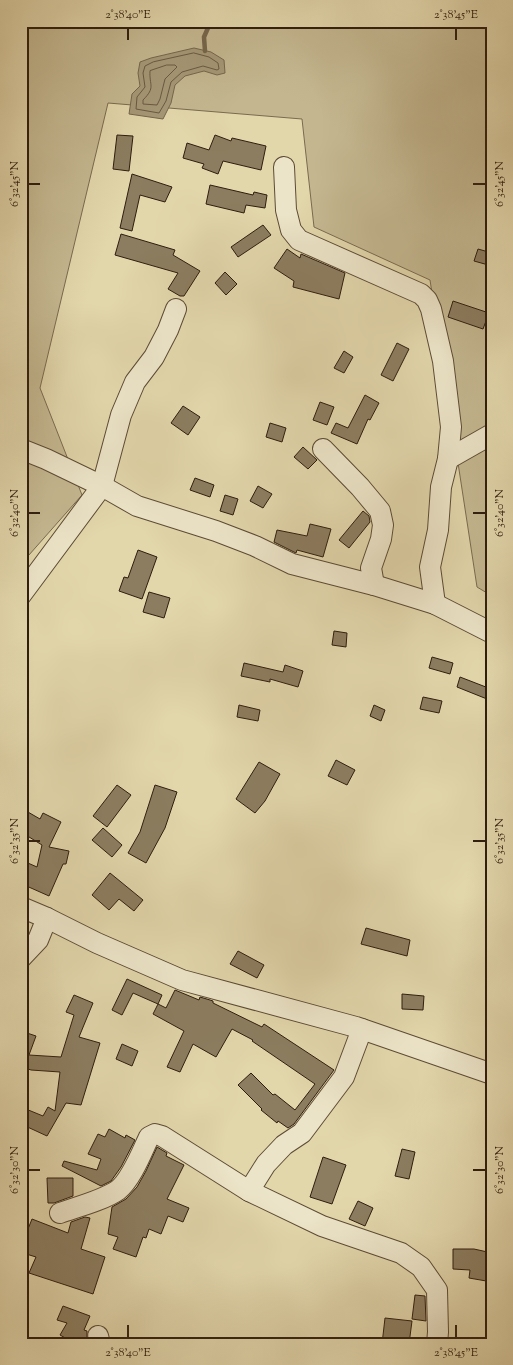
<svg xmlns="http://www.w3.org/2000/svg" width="513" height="1365" font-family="'Sorts Mill Goudy',serif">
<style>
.green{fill:#c4b790;stroke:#7a6a4f}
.water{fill:#a59776;stroke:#76664c}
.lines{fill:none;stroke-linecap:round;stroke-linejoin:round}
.shore{stroke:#6a5a42;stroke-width:1}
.stream{stroke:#76664c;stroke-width:4.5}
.building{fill:#8c7d60;stroke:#2f1d0e}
.minor-casing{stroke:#5c4b35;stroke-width:22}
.minor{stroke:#ece4c8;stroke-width:20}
.ticks{fill:none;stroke:#2f1d0e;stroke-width:2}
.neatline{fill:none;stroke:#2f1d0e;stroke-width:2}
.ticks-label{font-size:12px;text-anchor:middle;fill:#2f1d0e}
</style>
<rect width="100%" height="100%" fill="#e2d6ab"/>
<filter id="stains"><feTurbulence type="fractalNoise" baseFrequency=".004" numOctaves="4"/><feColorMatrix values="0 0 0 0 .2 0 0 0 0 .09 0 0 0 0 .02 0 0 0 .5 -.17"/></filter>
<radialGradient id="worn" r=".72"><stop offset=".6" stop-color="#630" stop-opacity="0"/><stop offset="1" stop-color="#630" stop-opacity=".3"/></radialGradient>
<polygon class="green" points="21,21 492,21 492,596 477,587 430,280 314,227 302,119 108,103 40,388 82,495 21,564"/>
<polygon class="water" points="194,48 211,52 224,60 225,73 217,75 204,71 185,76 175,85 171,103 163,119 129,114 132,94 140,86 138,73 140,62 151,58"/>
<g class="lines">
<g class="shore">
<polygon points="194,53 209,57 218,63 219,69 217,70 203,66 182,72 171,82 166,101 159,113 136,109 137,97 145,87 143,73 145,66 153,62"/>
<path d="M167,65H175L177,67L165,79L160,99L157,105L143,104V100C156,87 149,86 150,71Z"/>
</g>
<polyline class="stream" points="205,51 204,37 211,21"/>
</g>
<g class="building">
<polygon points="117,135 133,136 129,171 113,169"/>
<polygon points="215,135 231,141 232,138 266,146 261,170 223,161 218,174 202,168 204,164 183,158 187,143 209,150"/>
<polygon points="132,174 172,187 165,202 140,195 132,231 120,228"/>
<polygon points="210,185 253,195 254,192 267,195 265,208 246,205 244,213 206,204"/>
<polygon points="263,225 271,235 238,257 231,247"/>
<polygon points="121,234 175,250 173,255 200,271 184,296 180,296 168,289 178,273 115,255"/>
<polygon points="287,249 300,258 301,254 345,273 339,299 293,287 294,281 274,268"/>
<polygon points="478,249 492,253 492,266 474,261"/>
<polygon points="225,272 237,284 226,295 215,283"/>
<polygon points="453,301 489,313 483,329 448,317"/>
<polygon points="397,343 409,349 393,381 381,375"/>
<polygon points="344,351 353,357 344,373 334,368"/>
<polygon points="365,395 379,403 370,420 368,419 357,444 331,433 336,423 348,428"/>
<polygon points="320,402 334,407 327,425 313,420"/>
<polygon points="183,406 200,417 188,435 171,423"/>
<polygon points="270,423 286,428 282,442 266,437"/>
<polygon points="303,447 317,460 308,469 294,457"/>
<polygon points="195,478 214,485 210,497 190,490"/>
<polygon points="258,486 272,494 263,508 250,501"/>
<polygon points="225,495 238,499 233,515 220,511"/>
<polygon points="363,511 369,516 370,522 349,548 339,540"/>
<polygon points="310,524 331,529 323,557 297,550 296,553 274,542 277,530 307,536"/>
<polygon points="138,550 157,557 142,599 119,591 124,577 128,578"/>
<polygon points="149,592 170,598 164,618 143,612"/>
<polygon points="334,631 347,633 346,647 332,645"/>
<polygon points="432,657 453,663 450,674 429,668"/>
<polygon points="244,663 283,672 285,665 303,671 298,687 270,679 270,682 241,676"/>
<polygon points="460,677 491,689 487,699 457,687"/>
<polygon points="423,697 442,701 439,713 420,709"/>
<polygon points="239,705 260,710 258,721 237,717"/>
<polygon points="374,705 385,710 381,721 370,716"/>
<polygon points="336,760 355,770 347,785 328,776"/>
<polygon points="259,762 280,774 265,801 255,813 236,799"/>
<polygon points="117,785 131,795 107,827 93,816"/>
<polygon points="155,785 177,792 165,828 146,863 128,853 140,832"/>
<polygon points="21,808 40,819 43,813 61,822 49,847 69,851 66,864 63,864 49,896 22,884 25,877 21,876 21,860 37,867 42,845 21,832"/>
<polygon points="103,828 122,845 112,857 92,840"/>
<polygon points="110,873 143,900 134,911 119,899 109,910 92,895"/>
<polygon points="366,928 410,940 407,956 361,944"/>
<polygon points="238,951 264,965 257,978 230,964"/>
<polygon points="127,979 162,995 158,1004 133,993 122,1015 112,1010"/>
<polygon points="175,990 199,1000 200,997 210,1000 213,1001 213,1003 262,1027 264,1024 334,1070 294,1124 288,1128 278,1121 277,1123 261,1110 262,1109 238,1085 251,1073 273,1095 275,1094 295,1110 315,1084 252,1041 253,1040 232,1029 216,1057 193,1044 180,1072 167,1067 184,1031 153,1014 158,1004 166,1008"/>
<polygon points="402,994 424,996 423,1010 402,1009"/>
<polygon points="74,995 93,1003 79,1037 100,1043 81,1105 66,1103 47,1136 21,1124 21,1107 43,1116 48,1107 55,1111 60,1072 31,1070 23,1067 21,1072 21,1031 36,1036 29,1055 61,1057 74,1015 66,1012"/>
<polygon points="122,1044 138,1051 132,1066 116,1059"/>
<polygon points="109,1129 125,1138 126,1135 135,1140 121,1167 111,1181 101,1186 62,1166 64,1161 97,1170 101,1159 88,1154 98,1134 105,1137"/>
<polygon points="157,1147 167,1153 166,1156 184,1165 167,1199 189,1208 183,1222 168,1216 161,1234 149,1229 146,1238 143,1237 136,1257 113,1249 118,1237 108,1234 112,1207 126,1199 137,1187 146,1171"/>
<polygon points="402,1149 415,1152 409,1179 395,1176"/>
<polygon points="323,1157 346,1165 332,1204 310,1197"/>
<polygon points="47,1178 73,1178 73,1196 54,1203 48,1203"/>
<polygon points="358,1201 373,1208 365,1226 349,1219"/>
<polygon points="85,1217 90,1218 81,1249 105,1257 93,1294 29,1273 36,1257 23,1253 26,1247 21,1245 21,1227 28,1229 32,1219 68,1233 71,1222"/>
<polygon points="453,1249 474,1249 492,1253 492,1282 469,1278 470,1270 453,1269"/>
<polygon points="415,1295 425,1296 426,1321 412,1319"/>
<polygon points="63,1306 90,1316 84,1330 87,1331 87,1341 86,1344 76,1344 60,1335 67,1323 57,1320"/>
<polygon points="385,1318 412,1321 409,1344 382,1344"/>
</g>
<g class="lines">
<defs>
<g id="minor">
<polyline points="284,167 286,210 291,230 299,240 421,294 427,300 431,309 443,361 451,427 448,459 441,487 438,530 430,567 435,604"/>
<polyline points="21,449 46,459 102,486 137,506 216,531 255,546 292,564 374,585 435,604 492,633"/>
<polyline points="323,449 360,487 380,511 383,525 381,539 371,568 374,585"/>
<polyline points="448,459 492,434"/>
<polyline points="21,595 102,486 121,415 135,382 154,357 168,330 176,309"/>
<polyline points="21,907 47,918 97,943 182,980 356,1027 492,1074"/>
<polyline points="21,958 38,940 47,918"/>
<polyline points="249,1191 266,1164 284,1145 302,1133 344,1077 362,1029"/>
<path d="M60,1213C77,1207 104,1200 118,1190C131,1180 142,1152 149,1137L155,1134L162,1136L249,1191L322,1226L401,1253L421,1267L437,1290L438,1332L437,1344"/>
<polyline points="98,1336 100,1344"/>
</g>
</defs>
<use href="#minor" class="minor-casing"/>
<use href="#minor" class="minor"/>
</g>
<path class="ticks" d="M128,28V40M456,28V40M28,184H40M473,184H486M28,513H40M473,513H486M28,841H40M473,841H486M28,1170H40M473,1170H486M128,1325V1338M456,1325V1338"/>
<rect width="513" height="1365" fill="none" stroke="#e2d6ab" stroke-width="55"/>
<rect x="28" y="28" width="458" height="1310" class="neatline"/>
<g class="ticks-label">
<text x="128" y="18">2°38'40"E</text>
<text x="456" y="18">2°38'45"E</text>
<text transform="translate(14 184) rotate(-90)" y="4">6°32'45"N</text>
<text transform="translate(499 184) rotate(-90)" y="4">6°32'45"N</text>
<text transform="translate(14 513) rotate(-90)" y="4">6°32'40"N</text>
<text transform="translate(499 513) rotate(-90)" y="4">6°32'40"N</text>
<text transform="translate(14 841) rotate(-90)" y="4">6°32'35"N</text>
<text transform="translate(499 841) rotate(-90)" y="4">6°32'35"N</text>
<text transform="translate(14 1170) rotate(-90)" y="4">6°32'30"N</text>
<text transform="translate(499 1170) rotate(-90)" y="4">6°32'30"N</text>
<text x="128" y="1356">2°38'40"E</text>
<text x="456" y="1356">2°38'45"E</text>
</g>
<rect width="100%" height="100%" filter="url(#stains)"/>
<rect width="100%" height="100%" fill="url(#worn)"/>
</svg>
